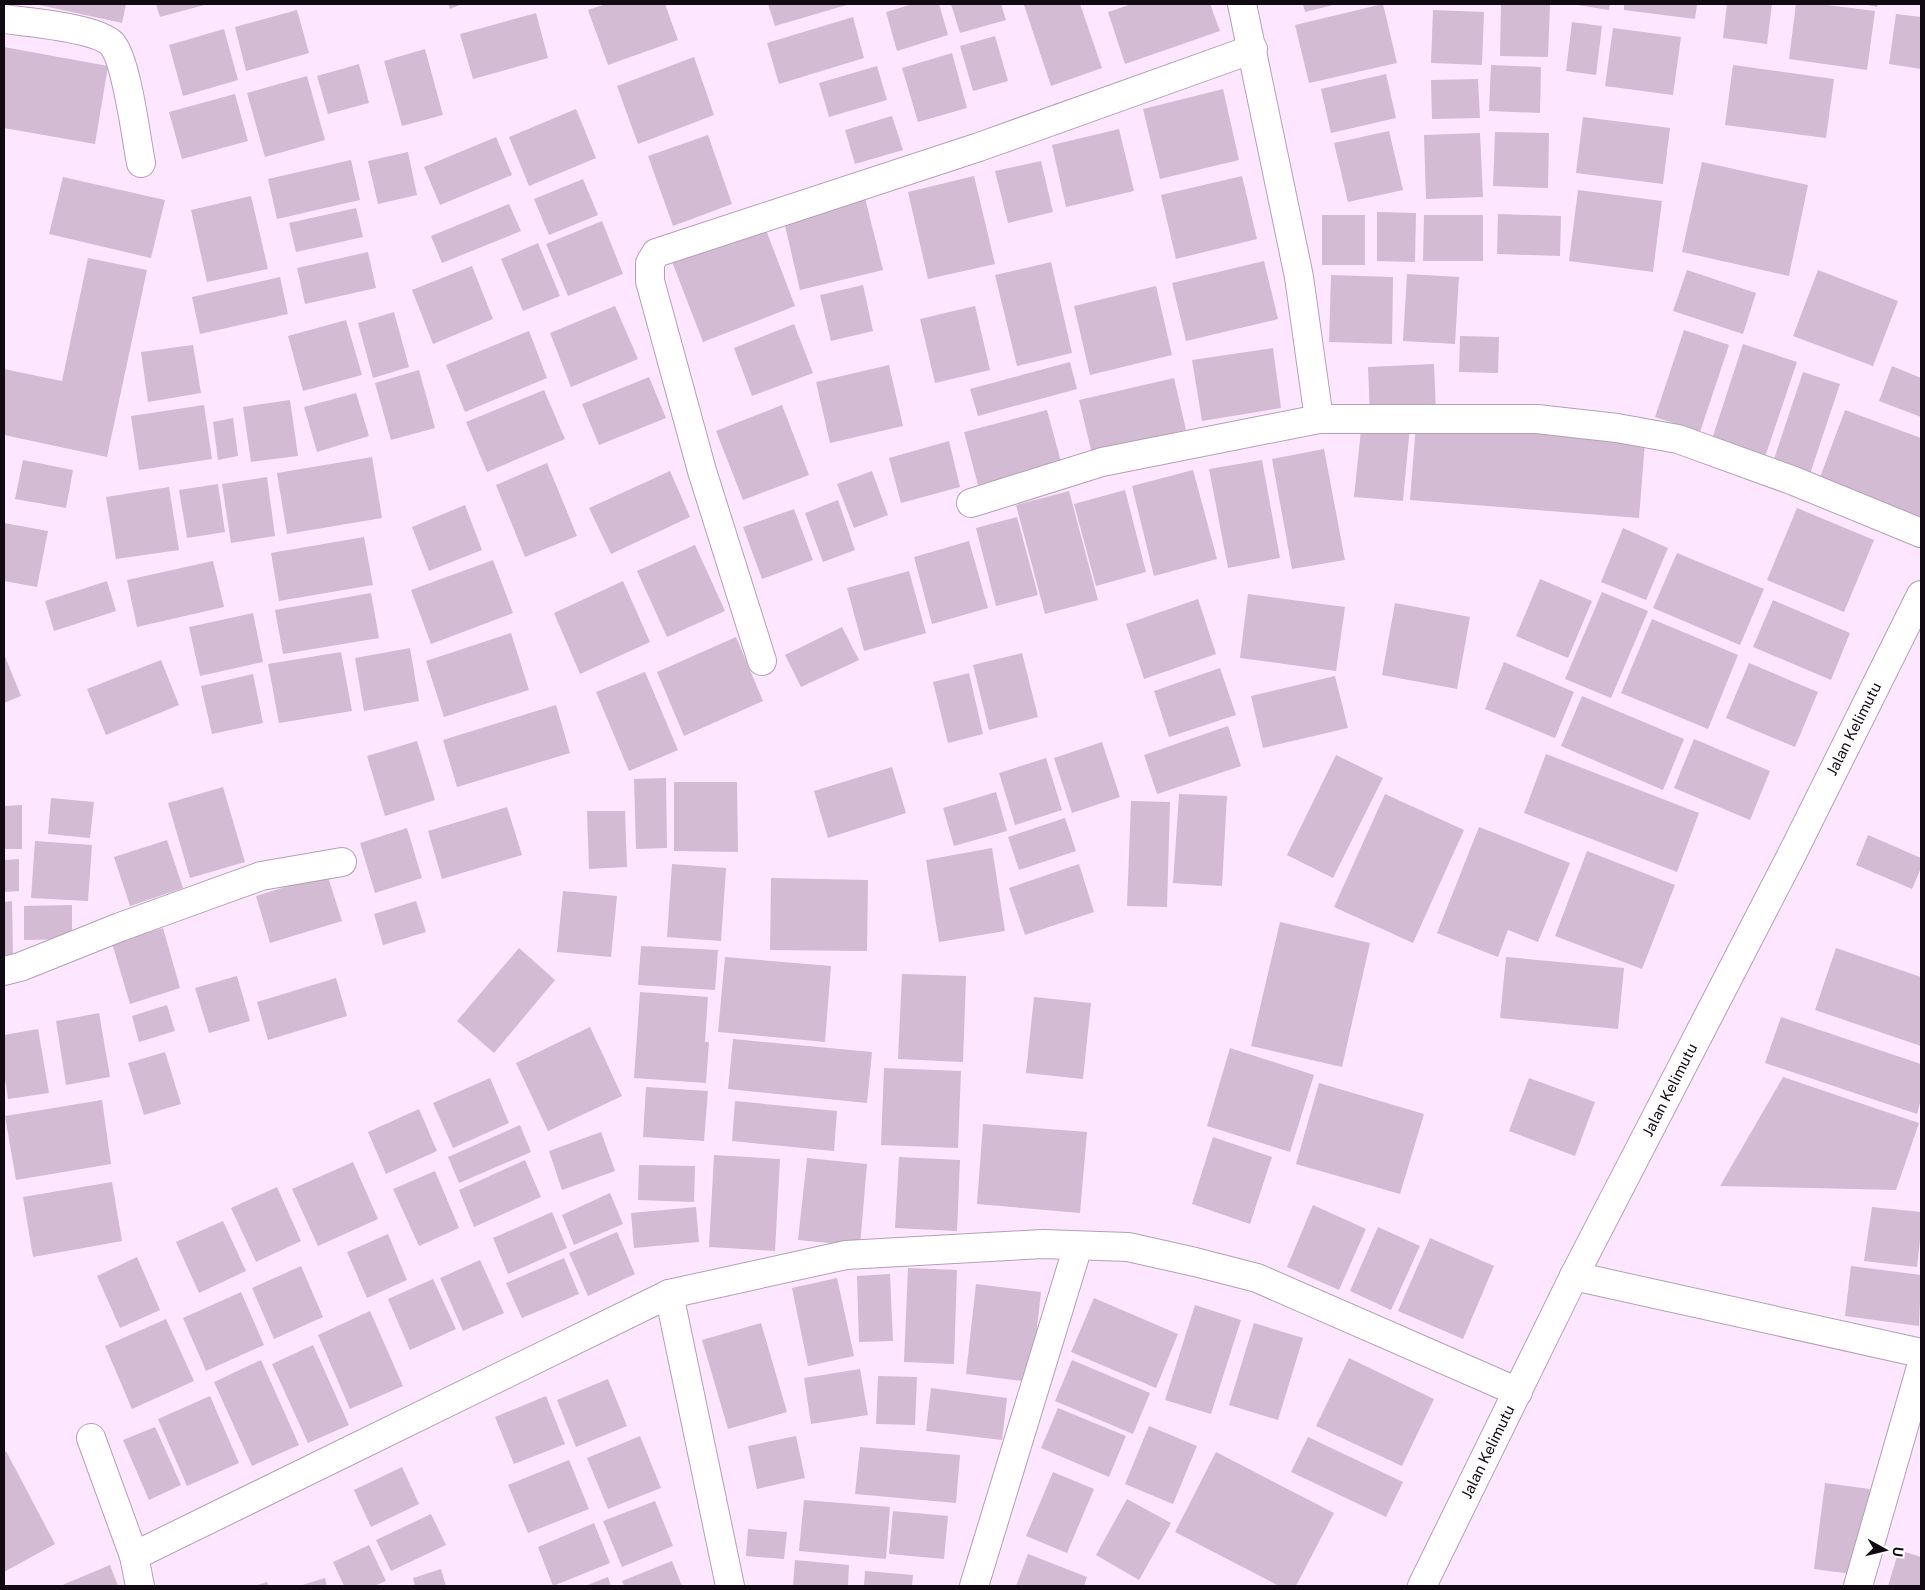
<svg xmlns="http://www.w3.org/2000/svg" width="1925" height="1590" font-family="'Public Sans',sans-serif">
<style>
.building{fill:#d2bbd3}
.lines{fill:none;stroke-linecap:round;stroke-linejoin:round}
.minor-casing{stroke:#b59fb6;stroke-width:30}
.minor{stroke:#fff;stroke-width:28}
.labels{text-anchor:middle;stroke-width:4;stroke-linejoin:round;paint-order:stroke}
.street-label{font-size:15px;fill:#110a12;stroke:#fcfcfc}
</style>
<rect width="100%" height="100%" fill="#fde6ff"/>
<g class="building">
<polygon points="35,4 126,4 122,23"/>
<polygon points="156,4 208,4 160,17"/>
<polygon points="448,4 462,4 450,9"/>
<polygon points="606,4 665,4 678,40 608,65 588,10"/>
<polygon points="768,4 850,4 775,26"/>
<polygon points="913,4 939,4 948,35 897,51 886,12"/>
<polygon points="951,4 1001,4 1006,20 960,33"/>
<polygon points="1027,4 1080,4 1102,68 1051,86 1024,5"/>
<polygon points="1132,4 1210,4 1220,31 1125,64 1108,12"/>
<polygon points="1303,4 1337,4 1305,12"/>
<polygon points="1383,4 1397,63 1309,83 1295,25"/>
<polygon points="1501,4 1550,4 1548,57 1500,56"/>
<polygon points="1571,4 1610,4 1609,10"/>
<polygon points="1624,4 1697,4 1695,19 1624,10"/>
<polygon points="1727,4 1772,4 1767,44 1723,38"/>
<polygon points="1796,4 1819,4 1875,11 1867,70 1789,59"/>
<polygon points="1863,4 1878,4 1877,7"/>
<polygon points="297,10 309,53 246,71 235,27"/>
<polygon points="1433,10 1484,12 1482,65 1431,63"/>
<polygon points="536,13 548,58 473,79 460,34"/>
<polygon points="1896,14 1921,17 1921,69 1889,64"/>
<polygon points="853,17 864,58 779,84 767,43"/>
<polygon points="1572,22 1602,26 1596,75 1566,71"/>
<polygon points="1613,28 1681,37 1673,95 1605,86"/>
<polygon points="224,29 238,80 183,96 169,45"/>
<polygon points="995,36 1008,81 973,91 960,46"/>
<polygon points="4,47 108,66 95,144 4,128"/>
<polygon points="425,49 443,115 402,126 384,61"/>
<polygon points="952,53 967,108 918,122 902,68"/>
<polygon points="694,57 714,115 638,144 617,86"/>
<polygon points="359,64 369,103 328,114 317,76"/>
<polygon points="1491,65 1541,67 1540,113 1489,111"/>
<polygon points="1733,65 1834,79 1826,138 1725,125"/>
<polygon points="877,66 887,100 829,117 819,83"/>
<polygon points="1386,74 1396,118 1331,133 1321,89"/>
<polygon points="307,76 325,140 265,157 247,93"/>
<polygon points="1478,79 1480,118 1432,119 1431,80"/>
<polygon points="1223,89 1239,160 1160,179 1143,109"/>
<polygon points="235,94 248,141 182,159 169,112"/>
<polygon points="576,109 596,158 529,186 509,137"/>
<polygon points="892,116 903,150 855,164 845,130"/>
<polygon points="1583,117 1670,128 1663,184 1576,173"/>
<polygon points="1119,129 1134,191 1066,207 1052,145"/>
<polygon points="1389,131 1403,190 1348,202 1334,143"/>
<polygon points="1495,132 1549,133 1548,188 1493,186"/>
<polygon points="1480,133 1483,197 1426,199 1424,135"/>
<polygon points="708,135 732,204 673,226 648,156"/>
<polygon points="496,137 512,175 440,205 424,167"/>
<polygon points="408,152 417,195 378,204 368,161"/>
<polygon points="351,160 360,200 277,219 268,179"/>
<polygon points="1041,161 1053,212 1008,223 995,171"/>
<polygon points="1702,162 1808,185 1789,276 1682,252"/>
<polygon points="974,176 995,264 928,279 908,192"/>
<polygon points="1242,176 1257,239 1176,259 1161,195"/>
<polygon points="63,177 165,200 151,258 49,234"/>
<polygon points="583,179 598,215 549,235 534,199"/>
<polygon points="1578,190 1662,201 1653,272 1569,261"/>
<polygon points="251,196 268,269 207,282 191,210"/>
<polygon points="865,198 883,270 800,290 783,217"/>
<polygon points="509,204 521,231 442,263 431,236"/>
<polygon points="356,208 363,237 296,252 289,223"/>
<polygon points="1377,212 1416,213 1415,262 1377,261"/>
<polygon points="1498,214 1561,216 1560,256 1497,254"/>
<rect x="1322" y="215" width="43" height="50"/>
<polygon points="1424,215 1483,215 1483,261 1423,261"/>
<polygon points="602,221 623,274 568,296 546,244"/>
<polygon points="763,222 795,306 703,342 671,259"/>
<polygon points="538,243 560,296 523,311 501,259"/>
<polygon points="368,252 376,288 305,304 297,268"/>
<polygon points="88,258 147,270 107,457 4,435 4,369 62,381"/>
<polygon points="1264,261 1278,319 1186,341 1172,283"/>
<polygon points="1051,262 1072,353 1017,366 995,275"/>
<polygon points="472,266 493,319 433,344 412,290"/>
<polygon points="1687,270 1756,293 1743,334 1673,311"/>
<polygon points="1818,270 1898,301 1873,366 1793,336"/>
<polygon points="1407,274 1459,277 1455,344 1403,341"/>
<polygon points="1331,275 1393,277 1392,344 1329,342"/>
<polygon points="280,277 288,314 200,334 192,297"/>
<polygon points="863,285 873,331 831,341 820,295"/>
<polygon points="1156,286 1172,355 1090,375 1074,306"/>
<polygon points="615,306 638,359 571,387 550,333"/>
<polygon points="975,306 990,370 935,383 920,319"/>
<polygon points="394,312 409,367 373,378 358,323"/>
<polygon points="346,320 362,375 303,391 288,336"/>
<polygon points="794,324 813,373 752,396 734,348"/>
<polygon points="1684,330 1729,345 1700,432 1655,417"/>
<polygon points="529,331 547,378 465,412 446,365"/>
<polygon points="1460,336 1499,337 1498,373 1459,372"/>
<polygon points="1743,344 1797,362 1765,457 1712,439"/>
<polygon points="193,345 201,393 148,402 141,352"/>
<polygon points="1273,348 1281,408 1202,421 1192,360"/>
<polygon points="1070,362 1077,389 978,416 970,389"/>
<polygon points="1434,364 1436,412 1370,416 1368,367"/>
<polygon points="889,365 903,426 830,443 816,382"/>
<polygon points="1892,366 1921,378 1921,417 1879,401"/>
<polygon points="419,370 435,428 391,440 375,383"/>
<polygon points="1803,372 1840,384 1810,474 1773,462"/>
<polygon points="649,377 666,418 599,445 582,404"/>
<polygon points="1174,378 1186,430 1092,454 1079,400"/>
<polygon points="544,390 565,439 487,472 466,422"/>
<polygon points="356,393 369,436 317,452 304,407"/>
<polygon points="290,400 298,456 251,462 243,407"/>
<polygon points="204,405 212,459 139,470 131,416"/>
<polygon points="782,405 809,475 743,500 716,431"/>
<polygon points="1047,410 1061,462 978,485 964,432"/>
<polygon points="1845,410 1921,438 1921,519 1819,480"/>
<polygon points="233,418 238,456 218,460 213,422"/>
<polygon points="1362,421 1410,426 1403,501 1354,497"/>
<polygon points="1416,424 1645,442 1639,518 1410,500"/>
<polygon points="949,441 960,487 901,503 889,458"/>
<polygon points="1324,449 1345,560 1292,569 1272,459"/>
<polygon points="372,457 382,518 287,534 277,473"/>
<polygon points="23,460 73,470 66,508 15,499"/>
<polygon points="1262,460 1280,558 1228,568 1209,469"/>
<polygon points="547,463 577,536 525,557 496,485"/>
<polygon points="1193,470 1217,559 1154,576 1132,486"/>
<polygon points="670,471 690,517 611,554 589,508"/>
<polygon points="872,471 888,515 854,528 837,484"/>
<polygon points="267,477 275,536 231,543 222,484"/>
<polygon points="218,484 225,532 187,538 179,490"/>
<polygon points="169,487 179,550 116,559 106,497"/>
<polygon points="1125,490 1146,572 1096,586 1074,504"/>
<polygon points="1069,491 1098,600 1045,614 1016,505"/>
<polygon points="838,500 855,550 823,562 805,513"/>
<polygon points="465,505 482,550 429,571 412,527"/>
<polygon points="1797,508 1874,540 1844,612 1767,580"/>
<polygon points="794,509 813,560 762,579 743,527"/>
<polygon points="1017,517 1038,595 996,606 976,528"/>
<polygon points="4,523 48,531 37,587 4,581"/>
<polygon points="1623,528 1668,548 1646,600 1601,582"/>
<polygon points="364,537 373,585 279,601 271,553"/>
<polygon points="969,541 988,608 932,624 914,557"/>
<polygon points="695,545 725,611 667,637 637,571"/>
<polygon points="1677,553 1764,589 1740,645 1653,608"/>
<polygon points="493,560 513,613 431,644 411,590"/>
<polygon points="213,561 224,607 137,627 127,580"/>
<polygon points="909,571 926,633 864,651 847,588"/>
<polygon points="1540,579 1592,601 1568,658 1516,636"/>
<polygon points="107,581 116,611 54,631 45,601"/>
<polygon points="623,581 650,642 580,674 554,613"/>
<polygon points="1602,592 1648,611 1611,698 1565,679"/>
<polygon points="371,593 379,638 283,654 275,610"/>
<polygon points="1248,594 1345,607 1336,671 1240,658"/>
<polygon points="1198,599 1216,654 1144,679 1126,624"/>
<polygon points="1773,600 1850,633 1831,680 1753,647"/>
<polygon points="1395,603 1470,617 1457,689 1382,675"/>
<polygon points="253,613 263,662 200,676 189,627"/>
<polygon points="1652,619 1738,655 1708,729 1621,693"/>
<polygon points="842,627 859,660 801,687 785,655"/>
<polygon points="511,633 529,690 444,717 426,661"/>
<polygon points="736,637 763,701 684,736 657,672"/>
<polygon points="410,648 419,701 364,711 355,658"/>
<polygon points="341,652 352,711 279,723 268,664"/>
<polygon points="1022,653 1038,717 989,730 973,665"/>
<polygon points="4,654 21,696 4,703"/>
<polygon points="161,660 179,705 106,735 87,689"/>
<polygon points="1504,662 1574,692 1555,738 1485,709"/>
<polygon points="1749,663 1818,692 1795,747 1726,718"/>
<polygon points="1220,668 1236,715 1169,737 1154,691"/>
<polygon points="645,672 678,750 629,771 596,692"/>
<polygon points="969,673 983,734 948,743 933,682"/>
<polygon points="253,674 263,723 212,734 201,686"/>
<polygon points="1335,676 1348,728 1263,748 1251,696"/>
<polygon points="1582,696 1684,739 1663,790 1561,746"/>
<polygon points="556,705 570,753 457,787 443,740"/>
<polygon points="1228,726 1241,766 1157,794 1144,755"/>
<polygon points="1694,739 1770,771 1750,820 1674,788"/>
<polygon points="417,741 435,800 385,816 367,756"/>
<polygon points="1102,742 1120,797 1072,813 1054,758"/>
<polygon points="1546,754 1699,813 1677,872 1524,813"/>
<polygon points="1336,755 1383,778 1333,878 1287,855"/>
<polygon points="1046,758 1062,810 1015,825 999,773"/>
<polygon points="892,767 906,813 828,838 814,791"/>
<polygon points="666,778 667,848 636,849 634,779"/>
<polygon points="674,782 737,782 738,852 674,851"/>
<polygon points="223,787 245,862 190,878 168,803"/>
<polygon points="996,792 1007,831 954,846 943,808"/>
<polygon points="1179,794 1227,796 1222,886 1173,883"/>
<polygon points="1385,794 1464,830 1413,943 1334,907"/>
<polygon points="51,798 94,802 90,838 48,834"/>
<polygon points="1131,801 1170,802 1167,907 1127,906"/>
<polygon points="22,805 22,849 4,849 4,806"/>
<polygon points="507,807 522,855 442,879 428,831"/>
<polygon points="587,811 625,811 627,867 589,869"/>
<polygon points="1065,818 1076,851 1019,870 1008,837"/>
<polygon points="1479,827 1570,863 1538,942 1508,930 1498,957 1437,933"/>
<polygon points="407,828 422,878 375,893 360,843"/>
<polygon points="1868,835 1921,858 1921,868 1912,889 1856,865"/>
<polygon points="167,840 183,888 130,906 114,857"/>
<polygon points="35,841 92,845 88,901 31,898"/>
<polygon points="992,848 1005,931 939,942 926,860"/>
<polygon points="1587,851 1675,885 1642,969 1555,936"/>
<polygon points="19,859 19,891 4,892 4,860"/>
<polygon points="672,864 726,868 721,941 667,937"/>
<polygon points="1079,864 1094,912 1025,935 1009,888"/>
<polygon points="327,874 342,921 270,943 256,896"/>
<polygon points="771,878 868,880 867,951 770,950"/>
<polygon points="563,891 617,896 611,957 557,952"/>
<polygon points="12,901 13,956 4,956 4,902"/>
<polygon points="416,901 426,932 383,945 374,914"/>
<polygon points="72,905 72,939 24,940 24,906"/>
<polygon points="1280,922 1370,943 1342,1067 1251,1046"/>
<polygon points="163,928 180,988 130,1004 112,943"/>
<polygon points="641,946 718,950 715,990 638,985"/>
<polygon points="519,948 555,980 494,1053 457,1021"/>
<polygon points="1836,948 1921,977 1921,1046 1815,1010"/>
<polygon points="725,957 831,966 825,1042 718,1032"/>
<polygon points="1506,957 1624,968 1618,1029 1500,1018"/>
<polygon points="902,974 966,976 963,1062 898,1059"/>
<polygon points="237,976 250,1021 209,1033 195,988"/>
<polygon points="336,978 347,1016 268,1040 257,1002"/>
<polygon points="640,992 708,997 705,1042 709,1042 706,1083 634,1078"/>
<polygon points="1034,997 1091,1003 1083,1079 1026,1073"/>
<polygon points="167,1005 175,1031 139,1042 132,1016"/>
<polygon points="99,1013 110,1077 66,1085 56,1021"/>
<polygon points="1781,1017 1921,1064 1921,1099 1917,1114 1765,1063"/>
<polygon points="590,1027 622,1096 548,1131 516,1063"/>
<polygon points="38,1029 49,1093 8,1099 4,1071 4,1035"/>
<polygon points="733,1039 872,1052 867,1103 728,1089"/>
<polygon points="1230,1048 1314,1075 1290,1152 1207,1126"/>
<polygon points="165,1052 181,1104 144,1115 128,1063"/>
<polygon points="884,1068 961,1071 958,1148 881,1145"/>
<polygon points="1783,1077 1919,1123 1896,1190 1720,1186"/>
<polygon points="490,1078 509,1123 453,1148 433,1103"/>
<polygon points="1529,1078 1595,1102 1575,1156 1509,1131"/>
<polygon points="1319,1083 1424,1114 1400,1194 1296,1164"/>
<polygon points="646,1087 708,1091 704,1141 643,1137"/>
<polygon points="102,1100 111,1164 16,1180 5,1116"/>
<polygon points="735,1101 837,1111 834,1151 732,1141"/>
<polygon points="419,1109 437,1151 386,1174 368,1132"/>
<polygon points="983,1124 1087,1132 1080,1213 977,1204"/>
<polygon points="520,1125 531,1152 459,1183 448,1157"/>
<polygon points="601,1132 615,1171 562,1190 549,1151"/>
<polygon points="1213,1137 1272,1157 1250,1224 1192,1204"/>
<polygon points="714,1155 780,1159 775,1251 709,1247"/>
<polygon points="899,1157 960,1160 957,1231 895,1228"/>
<polygon points="807,1158 867,1164 860,1246 798,1240"/>
<polygon points="525,1160 541,1197 474,1227 459,1190"/>
<polygon points="353,1162 378,1219 318,1246 292,1189"/>
<polygon points="639,1165 695,1166 694,1202 638,1200"/>
<polygon points="435,1171 459,1228 419,1246 393,1189"/>
<polygon points="112,1182 122,1241 33,1257 23,1197"/>
<polygon points="277,1187 301,1241 256,1262 231,1208"/>
<polygon points="610,1193 623,1224 574,1245 562,1215"/>
<polygon points="1313,1205 1366,1229 1339,1290 1287,1267"/>
<polygon points="696,1207 699,1242 634,1248 631,1213"/>
<polygon points="1872,1207 1921,1212 1921,1231 1917,1267 1864,1261"/>
<polygon points="552,1212 567,1248 508,1274 493,1238"/>
<polygon points="223,1221 246,1271 199,1293 176,1242"/>
<polygon points="1378,1227 1420,1246 1391,1310 1350,1291"/>
<polygon points="617,1232 635,1274 588,1296 569,1253"/>
<polygon points="388,1234 407,1280 367,1298 347,1252"/>
<polygon points="1430,1238 1494,1266 1463,1339 1398,1311"/>
<polygon points="137,1257 160,1310 120,1328 97,1276"/>
<polygon points="564,1258 579,1294 522,1318 506,1283"/>
<polygon points="480,1260 504,1313 463,1331 440,1278"/>
<polygon points="301,1266 323,1317 274,1339 252,1288"/>
<polygon points="1851,1266 1921,1275 1919,1326 1845,1316"/>
<polygon points="908,1268 957,1270 954,1364 904,1362"/>
<polygon points="890,1274 893,1341 859,1342 857,1276"/>
<polygon points="837,1278 854,1356 808,1366 792,1288"/>
<polygon points="433,1279 456,1329 410,1350 388,1299"/>
<polygon points="976,1284 1041,1292 1031,1382 966,1374"/>
<polygon points="241,1292 264,1345 206,1371 183,1318"/>
<polygon points="1094,1298 1178,1334 1156,1388 1071,1352"/>
<polygon points="1195,1305 1241,1320 1211,1414 1165,1400"/>
<polygon points="370,1311 403,1386 350,1409 318,1335"/>
<polygon points="166,1319 194,1381 132,1409 105,1346"/>
<polygon points="761,1323 787,1412 728,1429 702,1340"/>
<polygon points="1254,1323 1303,1338 1278,1420 1229,1405"/>
<polygon points="313,1345 349,1425 308,1443 272,1364"/>
<polygon points="1349,1358 1434,1399 1402,1466 1316,1426"/>
<polygon points="261,1360 299,1445 252,1466 214,1382"/>
<polygon points="1072,1360 1150,1393 1133,1434 1055,1401"/>
<polygon points="860,1369 868,1415 811,1424 804,1378"/>
<polygon points="878,1376 917,1377 915,1425 876,1424"/>
<polygon points="608,1379 627,1426 576,1447 557,1400"/>
<polygon points="931,1388 1007,1398 1002,1440 926,1431"/>
<polygon points="210,1396 239,1463 187,1486 158,1419"/>
<polygon points="546,1396 565,1444 514,1464 495,1417"/>
<polygon points="1058,1408 1126,1436 1109,1477 1041,1448"/>
<polygon points="1149,1426 1197,1446 1173,1504 1125,1484"/>
<polygon points="155,1427 181,1485 149,1500 123,1440"/>
<polygon points="640,1436 661,1488 608,1509 587,1458"/>
<polygon points="796,1436 805,1478 757,1489 748,1446"/>
<polygon points="1308,1437 1403,1482 1386,1517 1291,1472"/>
<polygon points="860,1447 960,1455 956,1503 855,1494"/>
<polygon points="6,1451 55,1544 4,1572 4,1453"/>
<polygon points="1216,1452 1334,1513 1296,1586 1279,1586 1175,1532"/>
<polygon points="569,1460 589,1509 528,1533 508,1485"/>
<polygon points="402,1467 419,1504 371,1527 354,1490"/>
<polygon points="1053,1472 1094,1489 1067,1553 1026,1536"/>
<polygon points="1825,1483 1870,1489 1859,1575 1814,1569"/>
<polygon points="1127,1499 1171,1523 1139,1580 1096,1555"/>
<polygon points="804,1500 890,1507 886,1559 799,1551"/>
<polygon points="655,1501 673,1546 622,1567 603,1521"/>
<polygon points="893,1511 948,1516 944,1559 889,1554"/>
<polygon points="431,1514 446,1545 391,1571 376,1540"/>
<polygon points="594,1523 610,1563 553,1586 538,1547"/>
<polygon points="748,1529 787,1532 784,1559 746,1556"/>
<polygon points="369,1545 386,1581 374,1586 344,1586 333,1562"/>
<polygon points="1899,1550 1921,1557 1921,1586 1888,1586"/>
<polygon points="1028,1554 1087,1577 1084,1586 1016,1586"/>
<polygon points="795,1560 849,1565 848,1586 793,1586"/>
<polygon points="672,1561 682,1586 624,1586 622,1581"/>
<polygon points="110,1565 118,1586 60,1586"/>
<polygon points="441,1569 446,1586 415,1586 413,1578"/>
<polygon points="865,1571 913,1575 912,1586 864,1586"/>
<polygon points="608,1577 611,1586 585,1586"/>
<polygon points="325,1578 327,1586 299,1586"/>
<polygon points="267,1582 269,1586 254,1586"/>
</g>
<g class="lines">
<defs>
<g id="minor">
<polyline points="1242,4 1299,277 1319,419"/>
<path d="M4,19C27,22 97,28 112,44C127,61 136,138 141,163"/>
<polyline points="971,503 1102,462 1319,419 1537,419 1617,428 1678,439 1794,481 1921,533"/>
<polyline points="762,661 702,471 650,281 650,263 656,253 979,147 1253,49"/>
<polyline points="4,971 20,967 120,927 261,876 342,862"/>
<polyline points="1574,1276 1921,1353"/>
<polyline points="669,1294 730,1586"/>
<polyline points="91,1438 134,1556 140,1586"/>
<polyline points="134,1556 669,1294 846,1255 1043,1244 1128,1247 1195,1262 1257,1278 1518,1392"/>
<polyline points="974,1586 1078,1246"/>
<polyline points="1422,1586 1574,1276 1791,856 1921,595"/>
<polyline points="1858,1586 1921,1367"/>
</g>
</defs>
<use href="#minor" class="minor-casing"/>
<use href="#minor" class="minor"/>
</g>
<g class="labels">
<g class="street-label">
<text transform="translate(1854 729) rotate(-63)" y="5">Jalan Kelimutu</text>
<text transform="translate(1670 1090) rotate(-63)" y="5">Jalan Kelimutu</text>
<text transform="translate(1488 1452) rotate(-64)" y="5">Jalan Kelimutu</text>
</g>
</g>
<rect width="1925" height="1590" fill="none" stroke="#110a12" stroke-width="10"/>
<g transform="translate(1885 1550) rotate(98)" stroke="#fcfcfc" stroke-width="4" paint-order="stroke">
<path d="M0-4L9 19L0 12L-9 19Z" fill="#110a12"/>
<text y="-8" font-size="14" font-weight="bold" text-anchor="middle" fill="#110a12">U</text>
</g>
</svg>
